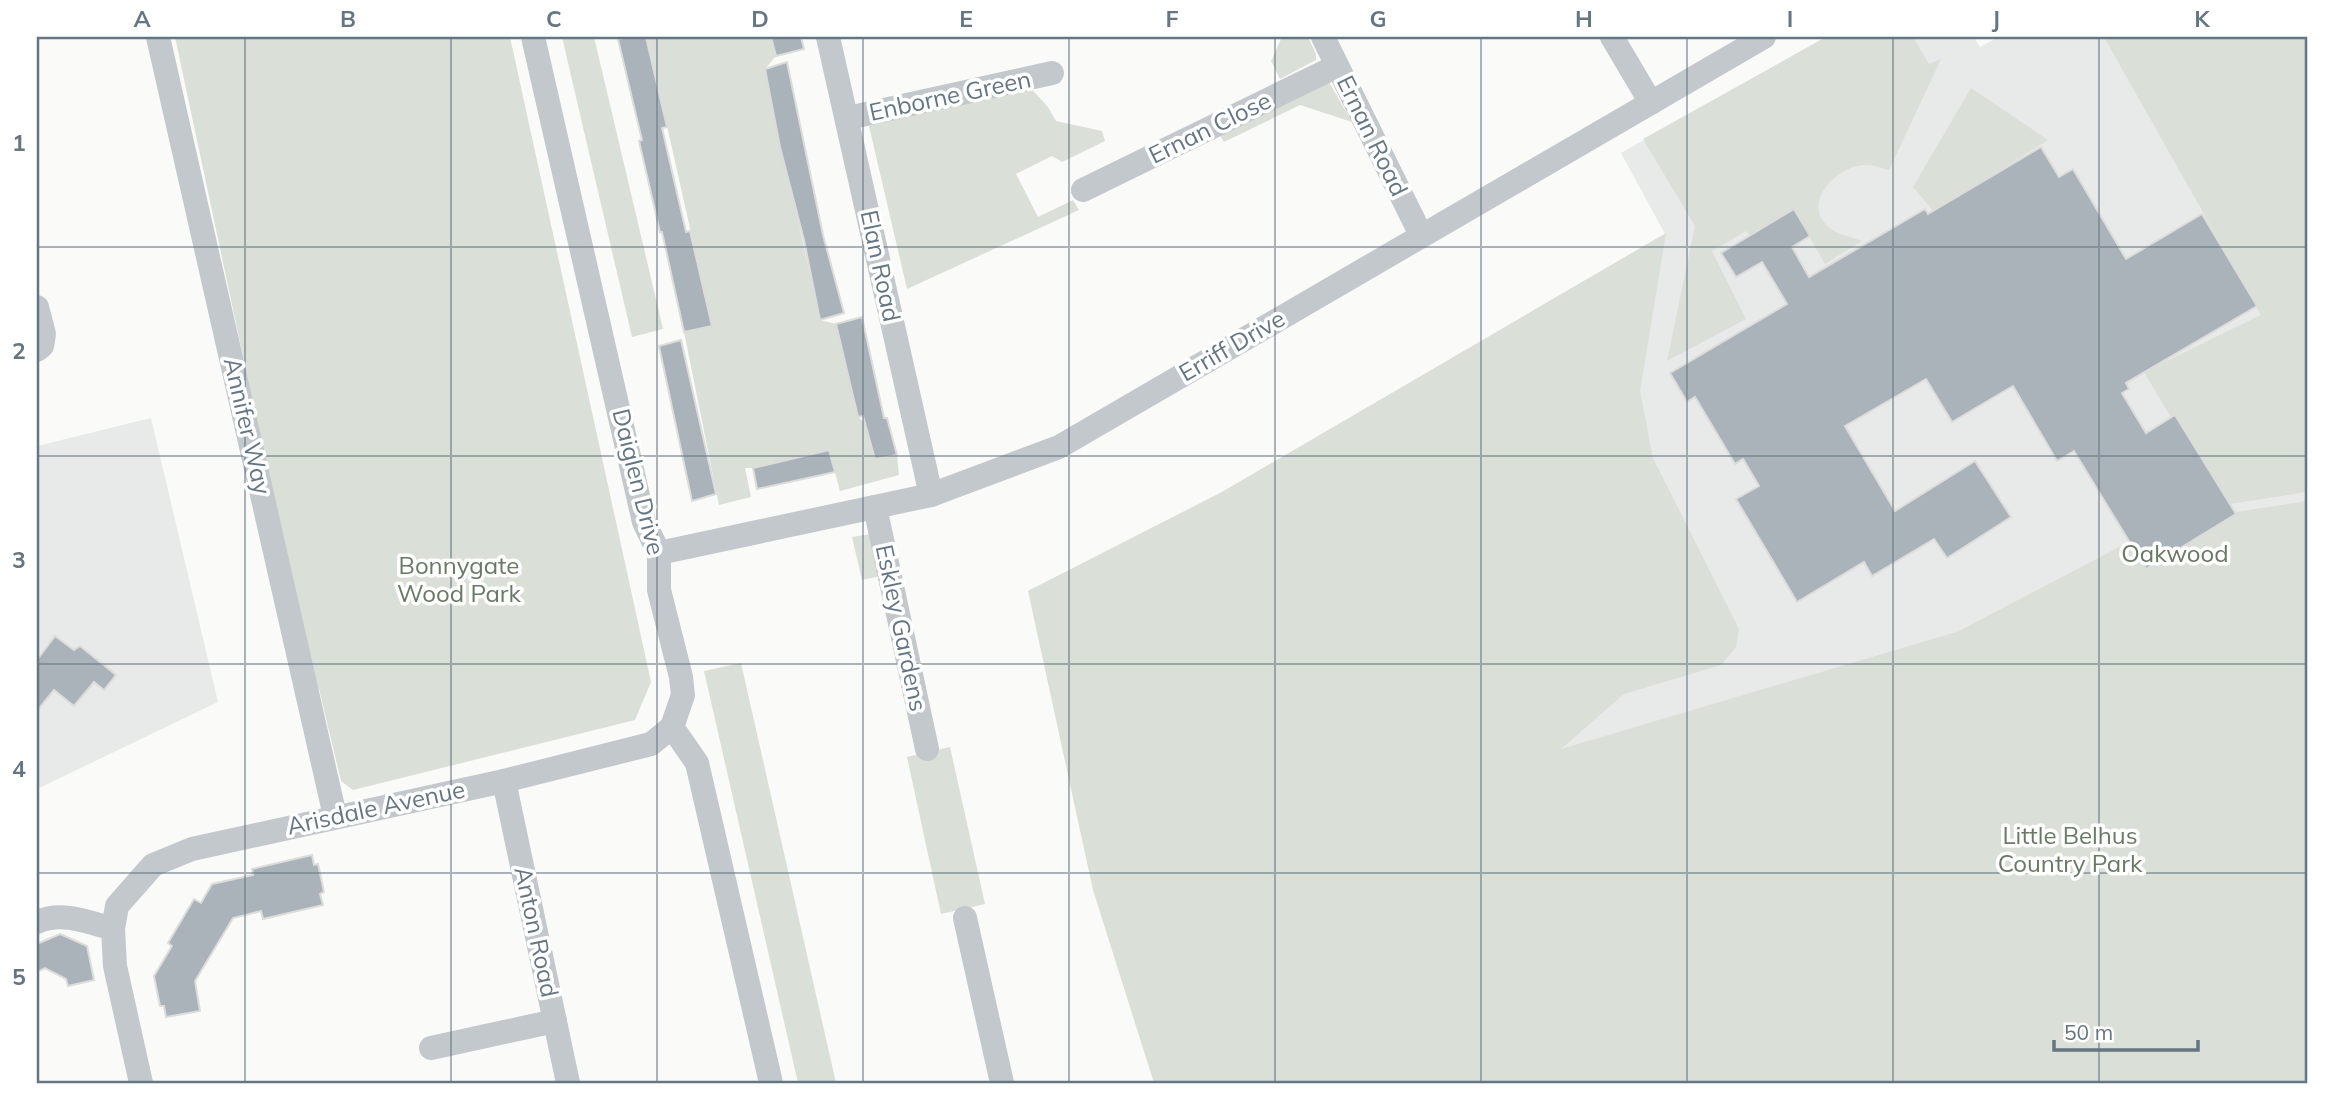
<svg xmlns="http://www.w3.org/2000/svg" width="2344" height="1120" font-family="Mulish,sans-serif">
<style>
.built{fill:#e8e9e9}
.green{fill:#dadfd7}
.building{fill:#aab3b9;stroke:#dcdcda;stroke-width:2}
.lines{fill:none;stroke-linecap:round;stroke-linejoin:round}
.minor{stroke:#c3c8cc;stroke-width:24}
.grid{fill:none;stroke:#657683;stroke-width:2;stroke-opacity:0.55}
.labels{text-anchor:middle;stroke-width:7;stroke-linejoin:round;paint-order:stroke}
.street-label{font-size:24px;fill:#657683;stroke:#fff}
.park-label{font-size:24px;fill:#687a64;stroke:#fff}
.neatline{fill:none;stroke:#657683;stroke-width:2.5}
.grid-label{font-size:23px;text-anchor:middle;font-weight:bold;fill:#657683}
</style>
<rect width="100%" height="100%" fill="#fafaf8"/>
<g class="built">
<polygon points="1826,37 1974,37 1980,47 1998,37 2307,37 2307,531 2151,574 1559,750 1028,591 1222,492 1665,234 1621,153"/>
<polygon points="151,418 218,702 37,789 37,446"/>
</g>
<g class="green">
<polygon points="175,37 510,37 651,682 635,720 353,790 341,781 319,689 314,690"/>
<polygon points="562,37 594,37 663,329 632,337"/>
<polygon points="647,37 771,37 776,56 765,69 820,320 836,324 858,417 865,423 875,458 897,455 899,475 840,491 829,450 753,468 745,468 751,497 719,505 684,332 712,326"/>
<polygon points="1282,37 1308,37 1316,54 1316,60 1280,79 1271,61"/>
<path d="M1826,37H1913L1929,64L1941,59L1889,170C1882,168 1874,165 1867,165C1837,164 1799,204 1830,228C1838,235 1852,237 1862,241L1825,264L1794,210L1750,235L1746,231L1712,251L1746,319L1667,361L1695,226L1643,139Z"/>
<polygon points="2104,37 2307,37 2307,492 2223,505 2144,372 2261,315"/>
<polygon points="1325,75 1352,122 1300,105 1224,142 1216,129"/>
<polygon points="1027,84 1048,107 1056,121 1102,131 1105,141 1062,162 1052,156 1016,174 1038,217 1073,200 1079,210 907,289 869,126"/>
<polygon points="1971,88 2048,140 1934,212 1913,187"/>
<polygon points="1666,233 1640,391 1653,458 1739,629 1736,647 1721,665 1624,694 1561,749 1959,631 2165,523 2307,501 2307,1083 1154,1083 1093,890 1028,591 1222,492"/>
<polygon points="871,534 881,576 862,580 852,537"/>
<polygon points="741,663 836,1083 798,1083 704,671"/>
<polygon points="950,747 985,904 941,914 907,757"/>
</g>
<g class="building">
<polygon points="630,37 646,37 667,127 662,128 686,232 690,231 712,326 684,332 662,232 660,232 639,141 642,140 618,39"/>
<polygon points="771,37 801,37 804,49 776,56"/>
<polygon points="787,62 823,235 844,313 820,320 804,240 780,147 765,69"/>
<polygon points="2041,147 2059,177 2073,169 2126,259 2202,214 2257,306 2126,383 2129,389 2122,393 2146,433 2175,415 2236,514 2146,569 2074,451 2057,461 2013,386 1952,422 1926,379 1845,426 1895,511 1975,461 2011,517 1947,558 1934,539 1872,576 1864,562 1797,602 1736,499 1759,486 1743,459 1735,464 1695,397 1687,402 1670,373 1787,304 1762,262 1736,277 1721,253 1794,209 1810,236 1792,247 1809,277 1925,209 1928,214"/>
<polygon points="862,317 884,418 887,418 897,455 875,459 863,416 858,417 836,324"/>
<polygon points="681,340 716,494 692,501 659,346"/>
<polygon points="829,450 835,472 757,489 753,468"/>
<polygon points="55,636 74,650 80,646 116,675 104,690 94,682 74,706 54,690 37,711 37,660"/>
<polygon points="312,855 314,865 318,864 324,892 320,894 323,905 263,919 261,911 233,918 195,981 200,1011 166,1017 164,1006 160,1006 154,976 172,946 168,943 194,899 201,903 212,884 253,875 252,869"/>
<polygon points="60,934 87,946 94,980 68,986 66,979 45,968 37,972 37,944"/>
</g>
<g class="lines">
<g class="minor">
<polyline points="158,37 335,816"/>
<polyline points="533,37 644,522 659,553 659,590 681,677 683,695 672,727"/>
<polyline points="828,37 931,495"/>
<polyline points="1323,37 1421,235"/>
<polyline points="1612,37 1651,103"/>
<polyline points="848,118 1052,73"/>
<polyline points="1083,190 1337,66"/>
<polyline points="37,307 44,334 42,346 37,350"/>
<polyline points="875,507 927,749"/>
<polyline points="659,553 931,495 1059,447 1764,37"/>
<polyline points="672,727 697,763 771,1083"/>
<polyline points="504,781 568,1083"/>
<polyline points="965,918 1002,1083"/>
<path d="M37,922C62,911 88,922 113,929"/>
<polyline points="431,1048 555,1021"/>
<polyline points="141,1083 115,966 113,929 117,906 153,865 192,849 504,781 651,744 672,727"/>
</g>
</g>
<path class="grid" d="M245,37V1083M451,37V1083M657,37V1083M863,37V1083M1069,37V1083M1275,37V1083M1481,37V1083M1687,37V1083M1893,37V1083M2099,37V1083M37,247H2307M37,456H2307M37,664H2307M37,873H2307"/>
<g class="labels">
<g class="street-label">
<text transform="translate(950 96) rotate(-12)" y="8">Enborne Green</text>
<text transform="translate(1210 128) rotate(-26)" y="8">Ernan Close</text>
<text transform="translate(1372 136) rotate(64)" y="8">Ernan Road</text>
<text transform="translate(880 266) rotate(78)" y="8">Elan Road</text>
<text transform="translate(1232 346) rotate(-30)" y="8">Erriff Drive</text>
<text transform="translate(247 426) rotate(77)" y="8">Annifer Way</text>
<text transform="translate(638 482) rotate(76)" y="8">Daiglen Drive</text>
<text transform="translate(901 628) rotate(78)" y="8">Eskley Gardens</text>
<text transform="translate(376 808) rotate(-12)" y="8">Arisdale Avenue</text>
<text transform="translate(536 932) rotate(78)" y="8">Anton Road</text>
</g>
<g class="park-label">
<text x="2175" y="562">Oakwood</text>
<text x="459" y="574">Bonnygate<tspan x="459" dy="28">Wood Park</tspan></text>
<text x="2070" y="844">Little Belhus<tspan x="2070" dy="28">Country Park</tspan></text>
</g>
</g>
<rect width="2344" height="1120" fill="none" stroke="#ffffff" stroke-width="77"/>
<path d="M2054 1040v10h144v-10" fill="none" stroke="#657683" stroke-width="3.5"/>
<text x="2064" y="1040" font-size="21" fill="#657683" stroke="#ffffff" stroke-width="5" paint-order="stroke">50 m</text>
<rect x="38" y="38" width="2268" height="1044" class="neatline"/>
<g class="grid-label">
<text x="142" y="27">A</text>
<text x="348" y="27">B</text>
<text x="554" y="27">C</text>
<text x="760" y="27">D</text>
<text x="966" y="27">E</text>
<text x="1172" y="27">F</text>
<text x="1378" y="27">G</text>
<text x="1584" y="27">H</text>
<text x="1790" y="27">I</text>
<text x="1996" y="27">J</text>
<text x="2202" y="27">K</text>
<text x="19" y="151">1</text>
<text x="19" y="359">2</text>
<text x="19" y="568">3</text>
<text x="19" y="777">4</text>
<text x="19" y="985">5</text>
</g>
</svg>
